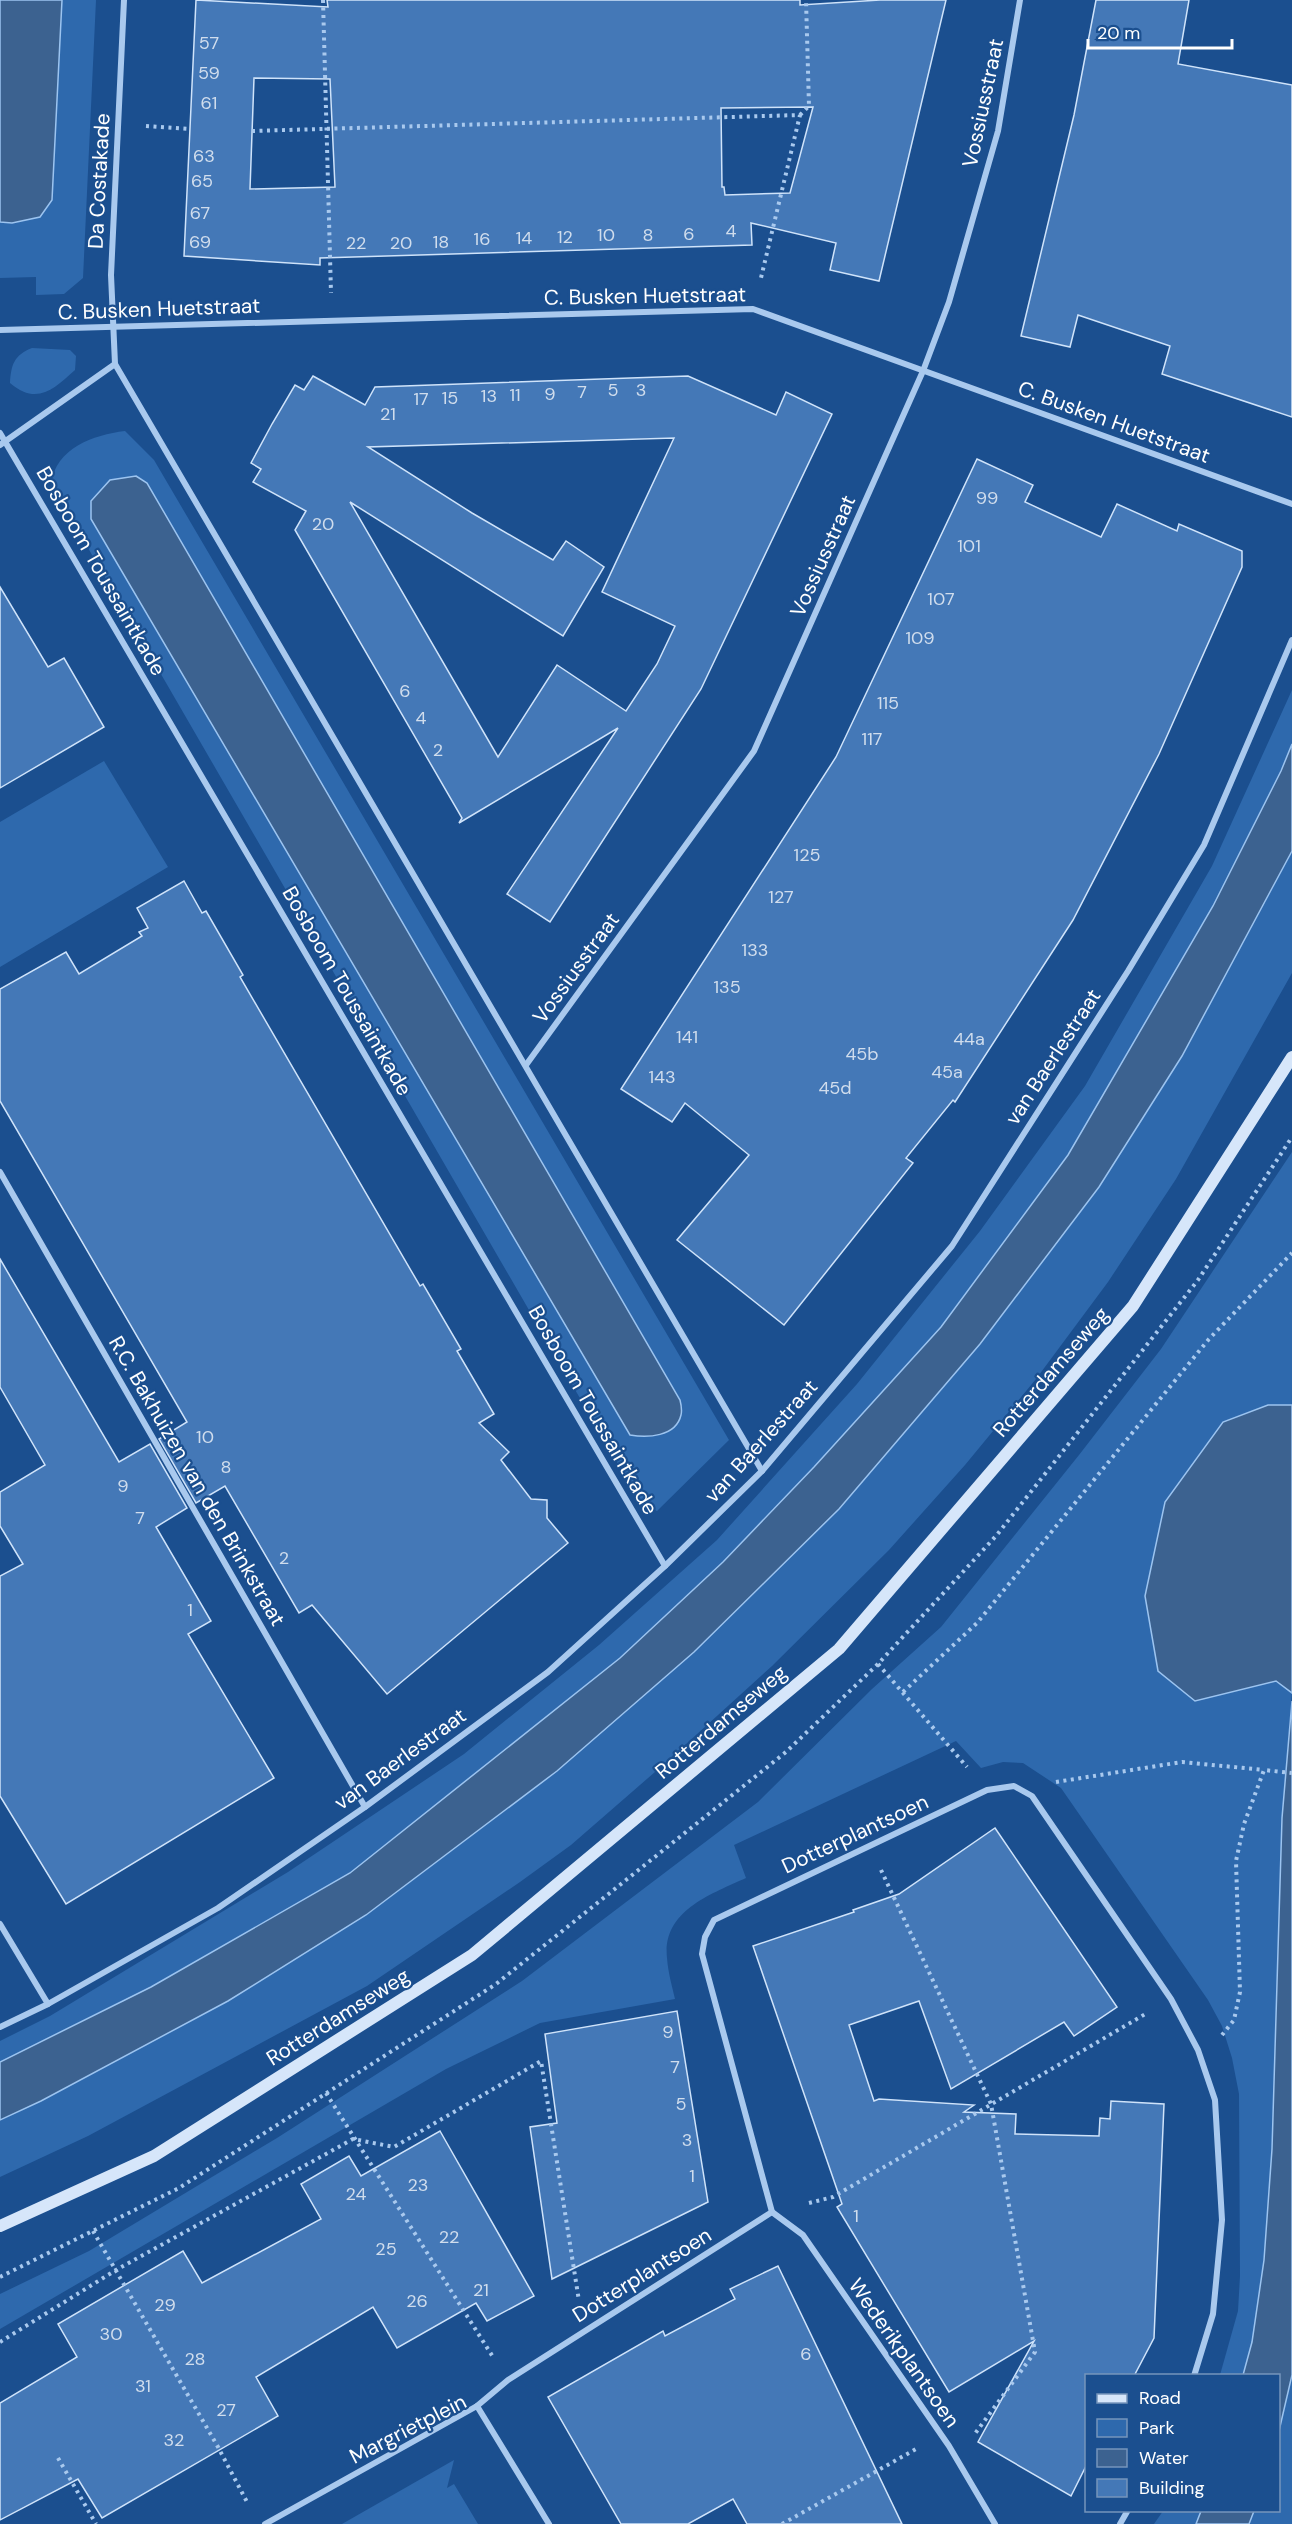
<svg xmlns="http://www.w3.org/2000/svg" width="1292" height="2524" font-family="'DM Sans',sans-serif">
<style>
.green{fill:#2e69ad;fill-rule:evenodd}
.water{fill:#3c6290;stroke:#9cc4f0;stroke-width:1.5}
.building{fill:#4478b7;stroke:#cfe3fa;stroke-width:1.5;fill-rule:evenodd}
.lines{fill:none;stroke-linecap:round;stroke-linejoin:round}
.path{stroke:#a9c9ee;stroke-width:4;stroke-dasharray:3 4.5;stroke-linecap:butt}
.street{stroke:#a9c9ee;stroke-width:6}
.secondary{stroke:#d6e6fa;stroke-width:12}
.labels{text-anchor:middle;stroke-width:4.5;stroke-linejoin:round;paint-order:stroke}
.number-label{font-size:18px;fill:#d0dded}
.street-label{font-size:21px;fill:#fff;stroke:#1b4f8f}
</style>
<rect width="100%" height="100%" fill="#1b4f8f"/>
<g class="green">
<polygon points="62,0 96,0 83,278 64,294 36,295 36,277 0,278 0,222 12,223 52,200"/>
<path d="M32,348L70,350L76,356L75,370C54,389 37,406 10,383C11,365 14,355 32,348Z"/>
<path d="M125,431L154,460L729,1440L657,1511L640,1502L51,484C56,448 93,435 125,431ZM136,476L147,483L680,1399C681,1404 682,1411 681,1415C676,1437 647,1438 630,1434L91,519Z"/>
<polygon points="1292,690 1292,744 1281,771 1213,906 1068,1155 941,1327 814,1467 723,1562 620,1658 350,1873 151,1987 0,2062 0,2041 50,2016 288,1872 464,1754 599,1645 717,1540 857,1384 980,1231 1085,1086 1212,866"/>
<polygon points="104,761 168,867 0,967 0,822"/>
<polygon points="1292,851 1292,973 1176,1179 1108,1282 1036,1379 965,1465 889,1550 772,1666 663,1765 571,1845 520,1882 367,1986 88,2136 0,2177 0,2120 41,2101 228,2001 366,1915 557,1771 694,1652 839,1509 980,1344 1099,1187 1182,1056"/>
<path d="M1292,1152V1405H1268L1194,1701L1276,1681L1292,1693L1282,1818L1272,2149L1264,2260L1252,2342L1243,2375H1220L1238,2311L1240,2276L1239,2094L1232,2058L1222,2026L1208,2000L1061,1788L1023,1763L1003,1762L981,1768L956,1741L734,1845L746,1878C711,1894 662,1911 667,1958C668,1972 672,1986 675,1999L540,2023L446,2069L0,2329V2294L89,2251L277,2138L522,1981L758,1802L872,1689L941,1627L1079,1455L1161,1349Z"/>
<polygon points="1292,2375 1292,2524 1249,2524 1254,2511 1278,2510 1279,2431"/>
<polygon points="454,2460 447,2488 454,2484 478,2524 342,2524"/>
<polygon points="1163,2511 1201,2511 1196,2524 1154,2524"/>
</g>
<g class="water">
<polygon points="0,0 62,0 52,200 40,217 12,223 0,222"/>
<path d="M136,476L147,483L680,1400C681,1404 682,1411 681,1415C676,1437 647,1438 630,1435L91,519V501L110,480Z"/>
<polygon points="1292,744 1292,851 1182,1056 1099,1187 980,1344 839,1509 694,1652 557,1771 366,1915 228,2001 41,2101 0,2120 0,2062 151,1987 350,1873 620,1658 723,1562 814,1467 941,1327 1068,1155 1213,906 1281,771"/>
<polygon points="1268,1405 1292,1405 1292,1693 1276,1681 1195,1701 1158,1671 1145,1596 1165,1502 1223,1422"/>
<polygon points="1292,1701 1292,2375 1279,2431 1278,2376 1243,2375 1252,2342 1264,2260 1272,2149 1282,1818"/>
<polygon points="1201,2511 1201,2510 1254,2511 1249,2524 1196,2524"/>
</g>
<g class="building">
<path d="M196,0L328,7L327,0H800V5L880,0H946L879,281L830,270L836,243L751,223L752,245L320,258V265L184,256ZM254,78L330,79L335,187L250,189ZM813,107L790,193L725,195L724,187H722L721,108Z"/>
<polygon points="1096,0 1189,0 1178,64 1292,85 1292,417 1162,374 1170,346 1078,315 1070,347 1021,336 1074,115"/>
<path d="M313,376L365,405L375,387L688,376L776,415L786,392L832,414L701,689L550,922L507,894L618,728L459,823L462,818L295,530L306,511L253,482L261,469L251,463L272,424L295,385L304,390ZM674,438L602,592L675,626L657,664L626,711L557,665L498,757L350,502L563,636L604,567L566,541L553,560L472,513L368,447Z"/>
<polygon points="977,459 1033,485 1025,502 1101,537 1117,504 1177,531 1179,524 1242,551 1242,567 1159,754 1073,920 955,1102 953,1100 906,1158 913,1163 784,1325 677,1240 749,1155 685,1103 672,1122 621,1089 836,757"/>
<polygon points="0,587 48,667 64,658 104,727 0,788"/>
<polygon points="184,881 202,913 206,911 243,975 240,977 420,1286 423,1284 461,1349 457,1351 494,1414 479,1423 509,1452 501,1460 531,1499 547,1500 547,1518 568,1543 387,1694 312,1605 299,1613 225,1486 196,1503 159,1439 187,1422 0,1101 0,989 66,952 79,974 142,936 139,932 148,928 137,908"/>
<polygon points="0,1259 119,1462 150,1444 187,1508 156,1527 211,1621 188,1634 274,1778 66,1904 0,1796 0,1576 23,1564 0,1526 0,1492 45,1465 0,1387"/>
<polygon points="995,1828 1117,2007 1074,2036 1064,2022 951,2089 919,2001 849,2025 874,2101 879,2099 974,2105 964,2112 1016,2114 1015,2134 1099,2136 1100,2118 1110,2119 1111,2101 1164,2104 1154,2338 1134,2376 1086,2376 1086,2466 1071,2496 978,2442 1034,2341 949,2392 837,2207 842,2204 753,1946 854,1912 853,1910 899,1894"/>
<polygon points="677,2011 708,2202 552,2279 530,2127 557,2123 545,2034"/>
<polygon points="440,2131 534,2296 487,2321 476,2303 397,2348 373,2307 256,2377 278,2416 102,2518 78,2479 0,2520 0,2403 77,2357 58,2324 183,2251 202,2283 321,2219 301,2184 349,2156 361,2176"/>
<polygon points="778,2266 902,2524 747,2524 733,2499 688,2524 621,2524 548,2397 663,2331 665,2336 735,2299 730,2289"/>
</g>
<g class="lines">
<g class="path">
<polyline points="323,0 331,293"/>
<polyline points="800,115 809,106 806,0"/>
<polyline points="146,126 190,129"/>
<polyline points="252,131 800,115 760,282"/>
<polyline points="878,1664 967,1767"/>
<polyline points="903,1692 977,1623 1209,1339 1292,1253"/>
<polyline points="1056,1782 1182,1762 1264,1770"/>
<polyline points="881,1870 991,2104 1035,2352 974,2435"/>
<polyline points="1222,2035 1234,2020 1240,1992 1236,1861 1244,1824 1264,1770 1292,1773"/>
<polyline points="326,2093 493,2357"/>
<polyline points="809,2203 833,2197 1147,2013"/>
<polyline points="93,2231 218,2447 247,2502"/>
<polyline points="0,2277 179,2188 496,1984 786,1752 878,1664 996,1536 1198,1280 1292,1137"/>
<polyline points="0,2342 116,2270 353,2139 394,2147 541,2061 579,2301"/>
<polyline points="58,2458 96,2524"/>
<polyline points="782,2524 916,2449"/>
</g>
<g class="street">
<polyline points="124,0 111,275 115,364 762,1471"/>
<polyline points="0,330 753,309 1292,504"/>
<polyline points="0,433 665,1566"/>
<polyline points="0,445 115,364"/>
<polyline points="526,1065 754,751 923,371 949,302 998,131 1020,0"/>
<polyline points="0,1172 365,1807"/>
<polyline points="0,1924 48,2004"/>
<polyline points="0,2027 48,2004 218,1908 365,1807 548,1672 665,1566 762,1471 952,1246 1128,971 1204,845 1292,640"/>
<polyline points="772,2212 702,1954 705,1937 714,1920 987,1790 1014,1786 1032,1796 1171,1999 1198,2050 1215,2100 1222,2220 1213,2314 1194,2376"/>
<polyline points="772,2212 803,2235 949,2446 995,2524"/>
<polyline points="477,2406 508,2380 772,2212"/>
<polyline points="265,2524 477,2406 549,2524"/>
<polyline points="1120,2524 1128,2510"/>
</g>
<polyline class="secondary" points="0,2226 154,2156 472,1955 839,1649 1133,1306 1292,1057"/>
</g>
<g class="labels">
<g class="number-label">
<text x="209" y="49">57</text>
<text x="209" y="79">59</text>
<text x="209" y="109">61</text>
<text x="204" y="162">63</text>
<text x="202" y="187">65</text>
<text x="200" y="219">67</text>
<text x="731" y="237">4</text>
<text x="689" y="240">6</text>
<text x="606" y="241">10</text>
<text x="648" y="241">8</text>
<text x="565" y="243">12</text>
<text x="524" y="244">14</text>
<text x="482" y="245">16</text>
<text x="200" y="248">69</text>
<text x="441" y="248">18</text>
<text x="356" y="249">22</text>
<text x="401" y="249">20</text>
<text x="613" y="396">5</text>
<text x="641" y="396">3</text>
<text x="582" y="398">7</text>
<text x="550" y="400">9</text>
<text x="515" y="401">11</text>
<text x="489" y="402">13</text>
<text x="450" y="404">15</text>
<text x="421" y="405">17</text>
<text x="388" y="420">21</text>
<text x="987" y="504">99</text>
<text x="323" y="530">20</text>
<text x="969" y="552">101</text>
<text x="941" y="605">107</text>
<text x="920" y="644">109</text>
<text x="405" y="697">6</text>
<text x="888" y="709">115</text>
<text x="421" y="724">4</text>
<text x="872" y="745">117</text>
<text x="438" y="756">2</text>
<text x="807" y="861">125</text>
<text x="781" y="903">127</text>
<text x="755" y="956">133</text>
<text x="727" y="993">135</text>
<text x="687" y="1043">141</text>
<text x="969" y="1045">44a</text>
<text x="862" y="1060">45b</text>
<text x="947" y="1078">45a</text>
<text x="662" y="1083">143</text>
<text x="835" y="1094">45d</text>
<text x="205" y="1443">10</text>
<text x="226" y="1473">8</text>
<text x="123" y="1492">9</text>
<text x="140" y="1524">7</text>
<text x="284" y="1564">2</text>
<text x="190" y="1616">1</text>
<text x="668" y="2038">9</text>
<text x="675" y="2073">7</text>
<text x="681" y="2110">5</text>
<text x="687" y="2146">3</text>
<text x="692" y="2182">1</text>
<text x="418" y="2191">23</text>
<text x="356" y="2200">24</text>
<text x="856" y="2222">1</text>
<text x="449" y="2243">22</text>
<text x="386" y="2255">25</text>
<text x="481" y="2296">21</text>
<text x="417" y="2307">26</text>
<text x="165" y="2311">29</text>
<text x="111" y="2340">30</text>
<text x="806" y="2360">6</text>
<text x="195" y="2365">28</text>
<text x="143" y="2392">31</text>
<text x="226" y="2416">27</text>
<text x="174" y="2446">32</text>
</g>
<g class="street-label">
<text transform="translate(983 103) rotate(-78)" y="7">Vossiusstraat</text>
<text transform="translate(99 181) rotate(-87)" y="7">Da Costakade</text>
<text transform="translate(645 296) rotate(-1)" y="7">C. Busken Huetstraat</text>
<text transform="translate(159 309) rotate(-2)" y="7">C. Busken Huetstraat</text>
<text transform="translate(1114 422) rotate(20)" y="7">C. Busken Huetstraat</text>
<text transform="translate(823 556) rotate(-66)" y="7">Vossiusstraat</text>
<text transform="translate(101 571) rotate(60)" y="7">Bosboom Toussaintkade</text>
<text transform="translate(576 968) rotate(-54)" y="7">Vossiusstraat</text>
<text transform="translate(347 991) rotate(60)" y="7">Bosboom Toussaintkade</text>
<text transform="translate(1053 1057) rotate(-57)" y="7">van Baerlestraat</text>
<text transform="translate(1051 1372) rotate(-49)" y="7">Rotterdamseweg</text>
<text transform="translate(593 1410) rotate(60)" y="7">Bosboom Toussaintkade</text>
<text transform="translate(761 1441) rotate(-48)" y="7">van Baerlestraat</text>
<text transform="translate(197 1481) rotate(60)" y="7">R.C. Bakhuizen van den Brinkstraat</text>
<text transform="translate(721 1722) rotate(-40)" y="7">Rotterdamseweg</text>
<text transform="translate(400 1759) rotate(-36)" y="7">van Baerlestraat</text>
<text transform="translate(855 1834) rotate(-25)" y="7">Dotterplantsoen</text>
<text transform="translate(338 2017) rotate(-32)" y="7">Rotterdamseweg</text>
<text transform="translate(642 2275) rotate(-32)" y="7">Dotterplantsoen</text>
<text transform="translate(904 2353) rotate(55)" y="7">Wederikplantsoen</text>
<text transform="translate(408 2429) rotate(-27)" y="7">Margrietplein</text>
</g>
</g>
<rect x="1085" y="2374" width="195" height="138" fill="#1b4f8f" stroke="#7695bc" stroke-width="1.5"/>
<rect x="1097" y="2394" width="30" height="9" fill="#d6e6fa" stroke="#7695bc" stroke-width="1.5"/>
<text x="1139" y="2404" font-size="18" fill="#ffffff">Road</text>
<rect x="1097" y="2419" width="30" height="18" fill="#2e69ad" stroke="#7695bc" stroke-width="1.5"/>
<text x="1139" y="2434" font-size="18" fill="#ffffff">Park</text>
<rect x="1097" y="2449" width="30" height="18" fill="#3c6290" stroke="#7695bc" stroke-width="1.5"/>
<text x="1139" y="2464" font-size="18" fill="#ffffff">Water</text>
<rect x="1097" y="2479" width="30" height="18" fill="#4478b7" stroke="#7695bc" stroke-width="1.5"/>
<text x="1139" y="2494" font-size="18" fill="#ffffff">Building</text>
<path d="M1088 39v9h144v-9" fill="none" stroke="#ffffff" stroke-width="3"/>
<text x="1097" y="39" font-size="18" fill="#ffffff" stroke="#1b4f8f" stroke-width="4.5" paint-order="stroke">20 m</text>
</svg>
